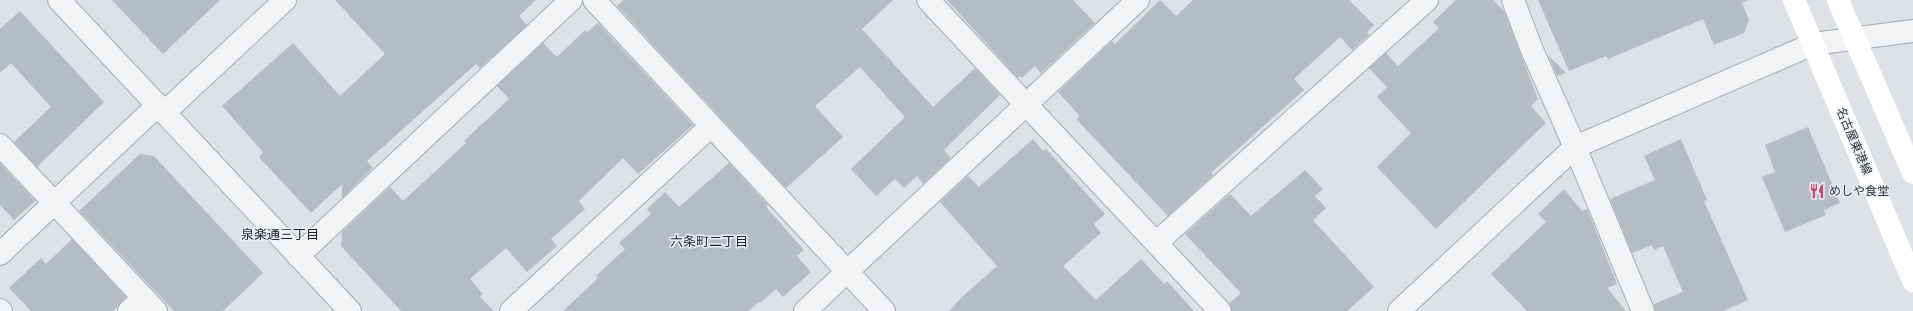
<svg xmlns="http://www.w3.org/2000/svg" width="1913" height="311" font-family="Lato,'Noto Sans JP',sans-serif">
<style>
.building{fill:#b6bcc3}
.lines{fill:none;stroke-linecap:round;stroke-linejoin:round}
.minor-casing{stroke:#a4aab1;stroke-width:24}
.tertiary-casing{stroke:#a4aab1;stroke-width:24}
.minor{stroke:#f1f3f5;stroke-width:22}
.tertiary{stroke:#f1f3f5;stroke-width:22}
.secondary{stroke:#fff;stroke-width:22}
.labels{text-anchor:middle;stroke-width:3;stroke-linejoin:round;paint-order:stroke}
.street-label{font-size:12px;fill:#28323d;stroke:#edf1f5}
.poi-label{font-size:12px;fill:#28323d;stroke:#edf1f5;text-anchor:start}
.neighbourhood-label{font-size:13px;fill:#1b232d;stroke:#edf1f5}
</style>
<rect width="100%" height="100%" fill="#dee2e7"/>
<g class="building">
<polygon points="112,0 220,0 163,54"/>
<polygon points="335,0 536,0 519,16 527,25 480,68 476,64 367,161 373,168 342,198 342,184 311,213 259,157 263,152 222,106 293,43 340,96 385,54"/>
<polygon points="624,0 893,0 862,29 933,107 975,68 1000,95 944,150 951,158 923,184 917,176 904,188 895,179 876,196 851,169 905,117 860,67 815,106 843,137 786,188 617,6"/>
<polygon points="947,0 1073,0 1095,23 1041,73 1035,66 1022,78 1020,76 1018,78"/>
<polygon points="1160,0 1176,16 1193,0 1349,0 1374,25 1367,32 1369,35 1352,50 1340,37 1294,79 1304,90 1211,173 1213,175 1168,216 1077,120 1079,115 1058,92 1112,41 1115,44"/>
<polygon points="1456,0 1493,0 1504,11 1538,99 1531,106 1546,123 1436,229 1377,167 1411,133 1377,97 1387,87 1369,68 1386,53 1398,66 1439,28 1433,22"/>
<polygon points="1538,0 1748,0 1742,3 1749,20 1744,33 1714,45 1703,19 1608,59 1606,56 1569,71"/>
<polygon points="20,11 104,102 37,167 14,142 51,107 11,63 0,73 0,29"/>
<polygon points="598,23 693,125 638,174 623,158 579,201 585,209 551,239 557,246 527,272 506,248 470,279 483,294 480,297 494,311 401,311 341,246 342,232 390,187 403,201 466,143 464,141 509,99 497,86 543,43 557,57 585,30 587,32"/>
<polygon points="1548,55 1566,73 1557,76"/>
<polygon points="1808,127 1840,203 1824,210 1826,215 1785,232 1762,177 1775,172 1765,145"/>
<polygon points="1033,139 1043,151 1046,149 1105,214 1094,224 1101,233 1063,266 1096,300 1141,259 1164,284 1167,281 1194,311 949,311 962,297 997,266 940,202 968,176 979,187"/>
<polygon points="1681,139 1707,200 1704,201 1748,300 1723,311 1655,311 1654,304 1683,292 1663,246 1654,250 1652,245 1632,253 1610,199 1655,180 1644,156"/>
<polygon points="140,154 154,156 263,273 223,311 174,311 79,211"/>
<polygon points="0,163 35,201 14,220 0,205"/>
<polygon points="729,163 768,205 766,207 804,250 797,256 811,272 783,297 776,289 760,303 759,302 748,311 563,311 598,278 596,276 625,249 619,243 651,214 647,209 665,192 679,207"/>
<polygon points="1305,170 1323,189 1315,196 1326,208 1313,220 1374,287 1347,311 1232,311 1230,303 1241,293 1185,234 1230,194 1251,216"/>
<polygon points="1564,189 1582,211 1587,209 1617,284 1607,288 1626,311 1527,311 1491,274 1546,222 1538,214"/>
<polygon points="72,239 126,297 113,311 31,311 9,288 41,258 46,264"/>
</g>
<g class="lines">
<defs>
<g id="minor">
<polyline points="594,0 884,311"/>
<polyline points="928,0 1220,311"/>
<polyline points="1513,0 1532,50 1575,147 1643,311"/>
<polyline points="164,113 285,0"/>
<polyline points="0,145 156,311"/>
<polyline points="1156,243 1427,0"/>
<polyline points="0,254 158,105"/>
<polyline points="298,256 571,0"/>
<polyline points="0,310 1,311"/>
<polyline points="129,311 143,298"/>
<polyline points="511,311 711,126"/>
<polyline points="805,311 1138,0"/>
</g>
<g id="tertiary">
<polyline points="59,0 350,311"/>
<polyline points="1399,311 1575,147 1813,44 1913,31"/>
</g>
</defs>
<use href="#minor" class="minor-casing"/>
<use href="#tertiary" class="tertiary-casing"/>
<use href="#minor" class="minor"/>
<use href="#tertiary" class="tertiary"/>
<g class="secondary">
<polyline points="1794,0 1913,281"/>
<polyline points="1838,0 1913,173"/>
</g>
</g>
<defs>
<symbol id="restaurant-bare" viewBox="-9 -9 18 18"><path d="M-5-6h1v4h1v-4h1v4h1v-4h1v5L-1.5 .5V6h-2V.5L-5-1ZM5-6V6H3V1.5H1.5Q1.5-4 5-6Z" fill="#c64968" stroke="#edf1f5" stroke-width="2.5" paint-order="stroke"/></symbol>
</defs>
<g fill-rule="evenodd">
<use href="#restaurant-bare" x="1806" y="180" width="22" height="22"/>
</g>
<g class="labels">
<g class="street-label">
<text transform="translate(1854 141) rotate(67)" y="4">名古屋東港線</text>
</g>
<g class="poi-label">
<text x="1829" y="195">めしや食堂</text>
</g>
<g class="neighbourhood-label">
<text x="280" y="239">泉楽通三丁目</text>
<text x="709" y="246">六条町二丁目</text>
</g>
</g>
</svg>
